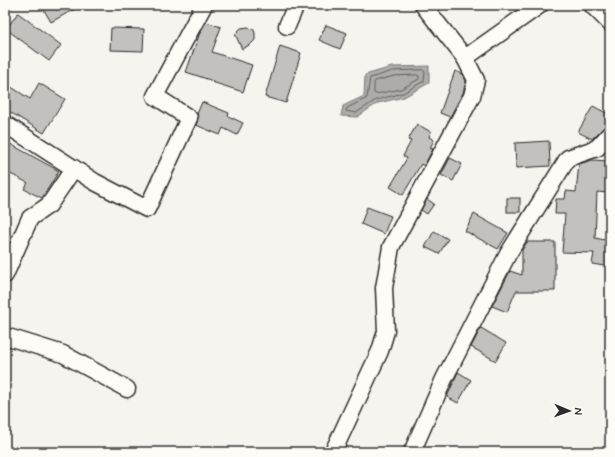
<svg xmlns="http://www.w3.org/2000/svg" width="615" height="457" font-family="Mynerve,sans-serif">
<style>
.water{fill:#adaca9;stroke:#797877}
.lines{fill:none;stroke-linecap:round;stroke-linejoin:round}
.shore{stroke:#5f5f5d;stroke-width:1}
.building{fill:#c2c1be;stroke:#2b2b2b}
.minor-casing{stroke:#2b2b2b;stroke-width:19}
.minor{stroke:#fdfcf7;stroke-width:16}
</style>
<rect width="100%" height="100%" fill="#f5f4ef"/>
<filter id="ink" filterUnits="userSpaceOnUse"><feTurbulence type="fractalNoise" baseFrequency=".025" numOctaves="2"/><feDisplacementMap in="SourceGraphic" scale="8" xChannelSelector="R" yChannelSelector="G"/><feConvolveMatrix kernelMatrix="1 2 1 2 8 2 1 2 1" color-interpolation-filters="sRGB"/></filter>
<g filter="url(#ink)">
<polygon class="water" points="429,66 429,83 404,97 378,103 357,117 341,116 343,106 364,96 365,75 392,67"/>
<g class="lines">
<g class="shore">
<polygon points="423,70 425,72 424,81 403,93 376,100 356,113 346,111 347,108 367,98 370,78 393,71"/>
<polygon points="417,75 419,76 419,79 401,89 376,94 374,93 374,83 375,81 394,76"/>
</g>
</g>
<g class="building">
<polygon points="41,5 82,5 51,22"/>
<polygon points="18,13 61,45 49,61 6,29"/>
<polygon points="206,22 221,27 212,52 252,65 243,92 212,82 213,81 186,72 199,35"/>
<polygon points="326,25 347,33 340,49 319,40"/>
<polygon points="248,27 254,30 255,33 255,40 251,44 242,49 235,34 241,28"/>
<polygon points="111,28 144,29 143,51 110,50"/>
<polygon points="280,46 301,53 286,103 265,97"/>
<polygon points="455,71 463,74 466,81 463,93 450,117 440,113"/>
<polygon points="5,83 30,99 39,83 65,99 44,133 5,109"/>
<polygon points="202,102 229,113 228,116 243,123 237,135 223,128 220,135 196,125 198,118 197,114"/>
<polygon points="593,106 610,115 610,123 603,128 592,139 578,132"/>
<polygon points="417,124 431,132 429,137 434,140 430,148 433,149 424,166 421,164 403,195 390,187 407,158 403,156 411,141 408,140"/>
<polygon points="5,141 59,171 42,198 24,189 28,183 5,171"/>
<polygon points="549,141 550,166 516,168 515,143"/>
<polygon points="450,158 462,164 453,181 441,175"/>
<polygon points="592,160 610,161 608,193 597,192 595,238 610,241 610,267 592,264 594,253 562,252 565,214 555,214 556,199 565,199 566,191 576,192 579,164"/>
<rect x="507" y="198" width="13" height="14"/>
<polygon points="427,199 434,204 427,214 421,210"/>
<polygon points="367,207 391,216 384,234 361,224"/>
<polygon points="474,214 508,233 498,249 465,231"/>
<polygon points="434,231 448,239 439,254 425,247"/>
<polygon points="527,242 555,242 555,291 516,291 507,312 492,306 510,271 522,275 522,250"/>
<polygon points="481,328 506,343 496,361 471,347"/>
<polygon points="458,372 471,380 458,403 447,397"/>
</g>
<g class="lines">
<defs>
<g id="minor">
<polyline points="423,5 465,58"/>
<polyline points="592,5 610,23"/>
<polyline points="287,26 296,5"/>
<polyline points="5,124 95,182 147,209 189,118 155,96 204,5"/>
<polyline points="5,275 30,218 49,205 74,168"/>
<polyline points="5,336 63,354 127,389"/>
<polyline points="333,452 380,351 386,331 384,288 391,247 472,96 476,80 465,58 540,5"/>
<polyline points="412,452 444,379 508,254 568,158 597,148 610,134"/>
</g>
</defs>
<use href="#minor" class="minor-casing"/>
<use href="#minor" class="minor"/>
</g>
</g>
<rect width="615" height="457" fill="none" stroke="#fdfcf7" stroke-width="20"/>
<rect x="10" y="10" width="595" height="437" fill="none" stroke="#2b2b2b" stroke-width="1.5" filter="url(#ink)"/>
<g transform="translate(569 411) rotate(92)" stroke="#fdfcf7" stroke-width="3" paint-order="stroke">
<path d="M0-3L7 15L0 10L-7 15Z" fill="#2b2b2b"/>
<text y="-6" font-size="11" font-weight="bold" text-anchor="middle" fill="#2b2b2b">N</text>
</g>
</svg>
